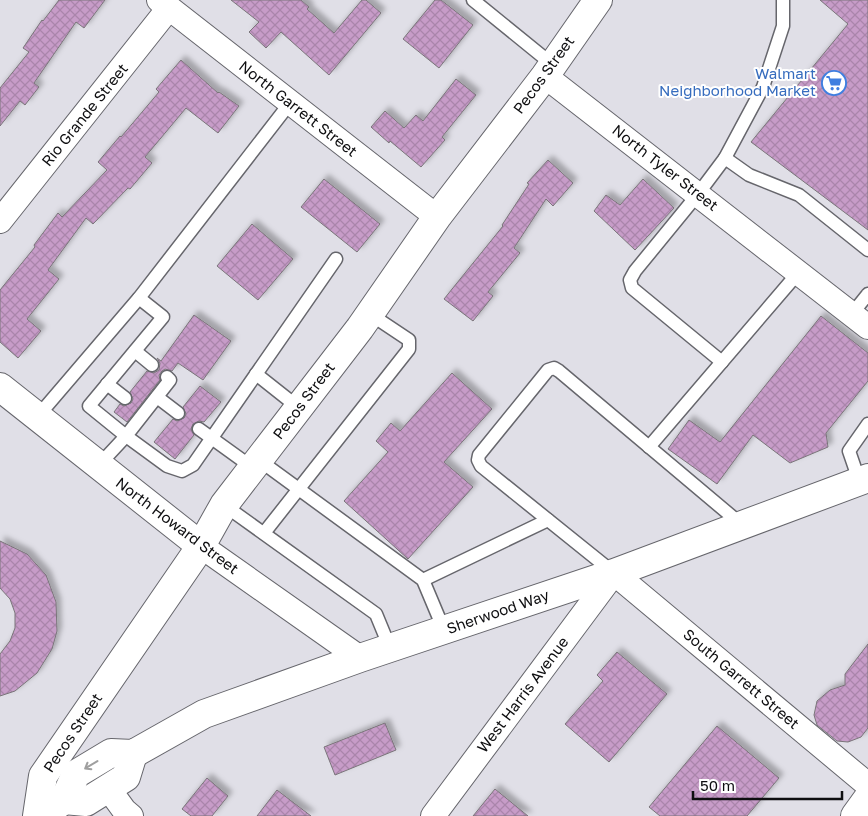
<svg xmlns="http://www.w3.org/2000/svg" width="868" height="816" font-family="'Golos Text',sans-serif">
<style>
.building{fill:url(#building-cross-hatch);stroke:#7a757a;filter:url(#shadow)}
.lines{fill:none;stroke-linecap:round;stroke-linejoin:round}
.service-casing{stroke:#66666c;stroke-width:15}
.minor-casing{stroke:#66666c;stroke-width:26}
.tertiary-casing{stroke:#66666c;stroke-width:30}
.primary-casing{stroke:#66666c;stroke-width:30}
.service{stroke:#fff;stroke-width:12}
.minor{stroke:#fff;stroke-width:24}
.tertiary{stroke:#fff;stroke-width:28}
.primary{stroke:#fff;stroke-width:28}
.oneway{stroke:#9f9f9f}
.labels{text-anchor:middle;stroke-width:4;stroke-linejoin:round;paint-order:stroke}
.shop-label{font-size:15px;fill:#366cbe;stroke:#fff;text-anchor:end}
.street-label{font-size:15px;fill:#0e0e10;stroke:#fff}
</style>
<defs>
<pattern id="building-cross-hatch" width="8" height="8" patternUnits="userSpaceOnUse" patternTransform="scale(1.25)"><rect width="8" height="8" fill="#c79cc8"/><path d="M0 0l8 8M0 8l8-8" fill="none" stroke="#aa85ab"/></pattern>
<filter id="shadow"><feDropShadow dx="4.5" dy="-4.5" stdDeviation="2.5" flood-color="#0004"/></filter>
</defs>
<rect width="100%" height="100%" fill="#e0dfe7"/>
<g class="building">
<polygon points="59,0 105,0 84,28 76,22 34,83 39,87 25,105 20,101 0,126 0,88 29,52 23,48 42,20 43,21"/>
<polygon points="231,0 301,0 309,7 307,9 334,33 362,0 366,0 381,13 329,75 281,32 266,48 249,32 259,22"/>
<polygon points="435,0 441,0 473,25 439,68 403,39"/>
<polygon points="820,0 868,0 868,230 751,142 848,24"/>
<polygon points="181,60 218,93 219,92 239,106 218,133 186,108 145,157 152,163 130,189 128,188 93,224 86,218 48,270 59,279 27,319 41,331 18,358 0,342 0,290 35,247 34,245 58,213 62,217 107,170 98,162 120,136 121,137 159,92 156,89"/>
<polygon points="456,79 476,95 442,137 445,140 421,167 390,141 389,143 371,127 385,111 404,128 416,115 423,121"/>
<polygon points="548,160 573,183 553,206 546,199 514,248 520,253 488,292 493,296 473,321 444,299 503,226 502,225 529,184 527,183"/>
<polygon points="324,179 380,224 357,252 301,207"/>
<polygon points="643,179 674,208 635,250 594,211 606,195 620,205"/>
<polygon points="252,224 293,259 258,300 217,266"/>
<polygon points="194,315 231,341 203,380 178,363 172,371 165,369 162,371 159,375 160,380 127,422 114,412 120,404 124,406 131,403 133,399 130,392 147,371 154,373 159,370 160,363 157,358 161,361"/>
<polygon points="821,316 868,353 868,381 826,433 828,447 790,463 753,435 717,484 668,449 689,420 720,442"/>
<polygon points="452,373 492,409 444,462 473,487 408,559 344,501 388,452 376,441 391,423 400,431"/>
<polygon points="200,386 221,402 204,422 199,421 193,424 191,429 194,435 175,459 154,442 173,419 177,421 184,418 186,414 183,407"/>
<polygon points="0,541 27,554 46,575 56,602 57,631 52,649 37,673 15,691 0,696 0,654 10,641 15,628 15,613 10,599 0,588"/>
<polygon points="868,644 868,728 861,737 848,742 837,741 817,725 814,715 817,701 830,690 845,685 845,674"/>
<polygon points="617,652 667,694 609,762 565,724 603,681 597,675"/>
<polygon points="385,723 396,750 335,775 324,747"/>
<polygon points="717,726 779,778 747,816 660,816 649,807"/>
<polygon points="207,778 228,796 212,816 191,816 182,809"/>
<polygon points="495,789 528,816 473,816"/>
<polygon points="277,790 311,816 257,816"/>
</g>
<g class="lines">
<defs>
<g id="service">
<polyline points="473,0 553,65"/>
<polyline points="725,158 763,87 783,26 783,0"/>
<polyline points="852,314 868,294"/>
<polyline points="135,351 152,365"/>
<polyline points="722,362 632,288 630,280 635,271 698,194 725,158 749,175 799,195 868,250"/>
<polyline points="256,374 299,408"/>
<polyline points="167,377 170,380 126,436 167,466 182,471 193,465 336,259"/>
<polyline points="107,384 125,398"/>
<polyline points="157,397 178,413"/>
<polyline points="38,416 139,298 290,103"/>
<polyline points="199,429 253,468"/>
<polyline points="649,447 798,273"/>
<polyline points="259,460 423,580 444,630"/>
<polyline points="99,465 126,436 89,406 163,317 139,298"/>
<polyline points="860,483 849,451 868,424"/>
<polyline points="224,505 376,614 390,648"/>
<polyline points="264,533 409,349 409,340 370,314"/>
<polyline points="614,573 481,466 478,460 479,455 548,370 554,368 559,371 742,525"/>
<polyline points="423,580 548,520"/>
</g>
<g id="minor">
<polyline points="159,0 437,217"/>
<polyline points="545,76 868,327"/>
<polyline points="0,221 169,8"/>
<polyline points="201,546 360,658"/>
<polyline points="108,788 124,810 131,816"/>
<polyline points="433,816 614,573 868,785"/>
</g>
<g id="tertiary">
<polyline points="0,387 201,546"/>
<polyline points="37,816 43,776 201,546 224,505 360,328 437,217 545,76 598,0"/>
<polyline points="855,816 868,798"/>
</g>
<g id="primary">
<polyline points="64,800 86,802 126,777 133,754"/>
<polyline points="42,816 64,800 76,774 111,753 133,754 204,714 360,658 614,573 868,478"/>
</g>
</defs>
<use href="#service" class="service-casing"/>
<use href="#minor" class="minor-casing"/>
<use href="#tertiary" class="tertiary-casing"/>
<use href="#primary" class="primary-casing"/>
<use href="#service" class="service"/>
<use href="#minor" class="minor"/>
<use href="#tertiary" class="tertiary"/>
<use href="#primary" class="primary"/>
</g>
<defs><path id="oneway-shaft" d="M-6 0H5M1.5-3L5.5 0L1.5 3" fill="none" stroke-width="1.6" stroke-linecap="round" stroke-linejoin="round" transform="scale(1.25)"/></defs>
<use class="oneway" href="#oneway-shaft" transform="translate(91 765) rotate(149)"/>
<defs>
<symbol id="supermarket-ring" viewBox="-11 -11 22 22"><circle r="9.5" fill="#fff" stroke="#3f7fe0" stroke-width="1.5"/><path d="M-6-5.5h2.5l.6 2H6L4.5 2H-2.5L-4.4-4H-6ZM-1.5 3.2a1.3 1.3 0 1 0 .1 0ZM3 3.2a1.3 1.3 0 1 0 .1 0Z" fill="#3f7fe0"/></symbol>
</defs>
<g fill-rule="evenodd">
<use href="#supermarket-ring" x="820" y="69" width="28" height="28"/>
</g>
<g class="labels">
<g class="shop-label">
<text x="816" y="79">Walmart<tspan x="816" dy="17">Neighborhood Market</tspan></text>
</g>
<g class="street-label">
<text transform="translate(544 75) rotate(-54)" y="5">Pecos Street</text>
<text transform="translate(298 109) rotate(38)" y="5">North Garrett Street</text>
<text transform="translate(85 115) rotate(-51)" y="5">Rio Grande Street</text>
<text transform="translate(665 168) rotate(38)" y="5">North Tyler Street</text>
<text transform="translate(304 401) rotate(-53)" y="5">Pecos Street</text>
<text transform="translate(177 526) rotate(37)" y="5">North Howard Street</text>
<text transform="translate(498 612) rotate(-19)" y="5">Sherwood Way</text>
<text transform="translate(741 679) rotate(40)" y="5">South Garrett Street</text>
<text transform="translate(523 695) rotate(-53)" y="5">West Harris Avenue</text>
<text transform="translate(73 733) rotate(-56)" y="5">Pecos Street</text>
</g>
</g>
<path d="M693 791v8h149v-8" fill="none" stroke="#0e0e10" stroke-width="2.5"/>
<text x="700" y="791" font-size="15" fill="#0e0e10" stroke="#ffffff" stroke-width="4" paint-order="stroke">50 m</text>
</svg>
